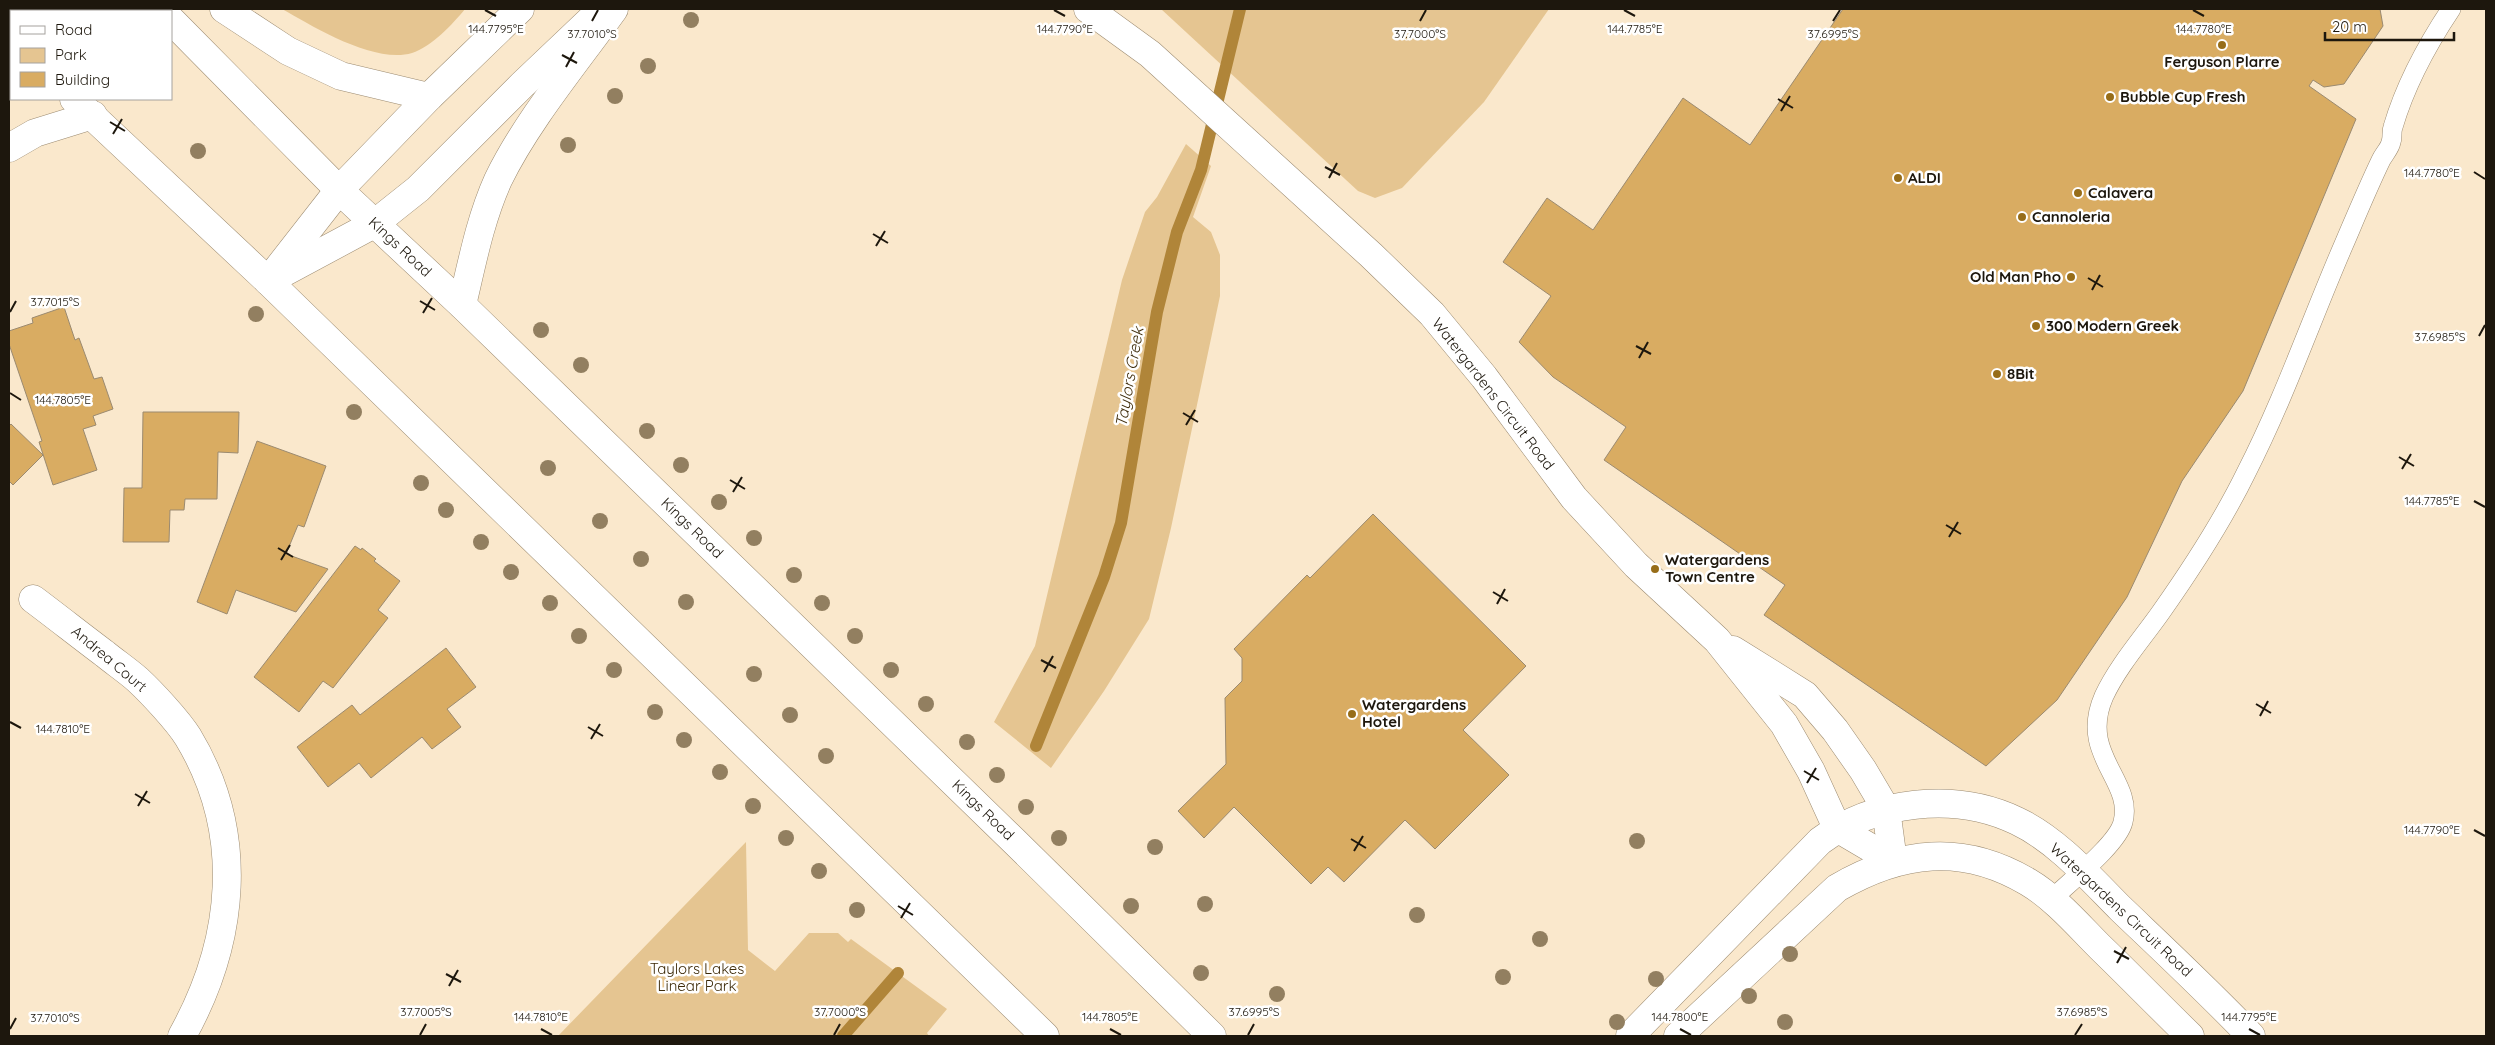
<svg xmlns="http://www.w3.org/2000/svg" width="2495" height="1045" font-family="Quicksand,sans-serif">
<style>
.green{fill:#e5c591}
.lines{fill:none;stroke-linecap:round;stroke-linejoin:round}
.stream{stroke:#b08539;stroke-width:12}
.building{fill:#d9ac62;stroke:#9b8a70}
.lane-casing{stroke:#9c8b71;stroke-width:20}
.street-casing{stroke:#9c8b71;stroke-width:29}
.secondary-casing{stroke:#9c8b71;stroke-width:29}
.primary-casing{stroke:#9c8b71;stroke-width:29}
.lane{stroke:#fff;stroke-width:19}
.street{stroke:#fff;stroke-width:28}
.secondary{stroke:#fff;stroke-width:28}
.primary{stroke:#fff;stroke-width:28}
.tree{fill:#927f60}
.ticks{fill:none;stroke:#1d170d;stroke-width:2}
.poi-dot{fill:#976d19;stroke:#fff;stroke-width:2}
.labels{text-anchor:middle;stroke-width:5;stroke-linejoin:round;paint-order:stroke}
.poi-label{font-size:15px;font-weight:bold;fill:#1d170d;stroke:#fff;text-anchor:start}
.street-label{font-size:15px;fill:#1d170d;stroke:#fff}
.park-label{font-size:15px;fill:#3c2907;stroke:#fff}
.water-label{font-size:16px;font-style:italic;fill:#402e0d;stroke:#fff}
.ticks-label{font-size:12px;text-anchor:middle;fill:#1d170d;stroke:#fff;stroke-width:5;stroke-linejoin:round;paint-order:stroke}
</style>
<rect width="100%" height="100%" fill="#fae8cc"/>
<g class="green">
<path d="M282,9H465C453,24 431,47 412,53C374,64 314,27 282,9Z"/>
<polygon points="1161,9 1549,9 1484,102 1402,188 1375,198 1358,191"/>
<polygon points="1186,144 1211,166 1193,217 1211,232 1220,255 1220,296 1171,528 1149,619 1104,691 1051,768 994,722 1035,646 1122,280 1145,212 1157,197"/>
<polygon points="746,842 748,950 775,971 809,933 838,933 848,942 851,939 947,1009 927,1033 929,1036 558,1036"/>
</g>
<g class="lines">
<g class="stream">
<polyline points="1036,746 1104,577 1121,523 1157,312 1177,232 1201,170 1240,9"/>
<polyline points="843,1036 898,973"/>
</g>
</g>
<g class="building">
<polygon points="1843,9 2380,9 2383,26 2344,84 2324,87 2313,80 2309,86 2356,119 2243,391 2182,481 2127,597 2057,700 1986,766 1764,615 1785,585 1604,460 1626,427 1553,377 1519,342 1551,296 1503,262 1547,198 1593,230 1683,98 1750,145"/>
<polygon points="64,307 75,340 79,338 94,379 102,377 113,409 93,416 96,425 83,429 97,470 53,485 39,442 42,441 9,344 9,331 33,323 32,318"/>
<polygon points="143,412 239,412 238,453 218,452 217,499 185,499 184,510 170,510 169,542 123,542 124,488 142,488"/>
<polygon points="11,424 43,455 13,485 9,481 9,426"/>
<polygon points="257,441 326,466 304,527 298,525 286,554 328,569 296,612 236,590 227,614 197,602"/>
<polygon points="1373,514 1526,666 1463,730 1509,775 1435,849 1405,820 1344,882 1328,867 1311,884 1234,807 1204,838 1178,811 1226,764 1225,698 1242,681 1242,658 1234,649 1307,575 1310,578"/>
<polygon points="355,546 361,550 362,548 376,559 374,561 400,581 378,610 388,618 333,688 323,681 299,712 254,677"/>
<polygon points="446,648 476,687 447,709 461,727 432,749 422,737 371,778 359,763 328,787 297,747 352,705 360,715"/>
</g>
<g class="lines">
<defs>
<path id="lane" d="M2051,900C2068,883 2118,844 2123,822C2134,780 2078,755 2104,696C2118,666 2142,639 2161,612C2192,568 2222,522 2246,473C2284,399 2311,320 2344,244C2356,216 2368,187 2381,160C2384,154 2390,148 2391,142C2393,137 2391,132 2393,127C2405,86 2427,45 2451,9"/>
<g id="street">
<polyline points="1088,9 1150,54 1371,255 1432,314 1484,377 1574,498 1636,565 1717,640 1784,724 1811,771 1837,828 1893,861"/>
<polyline points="339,190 429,97 520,9"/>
<polyline points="374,224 418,189 522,85 602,9"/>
<path d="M33,599C57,617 81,636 105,654C116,663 128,671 138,680C152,693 178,721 188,737C246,833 235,941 182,1036"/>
<polyline points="1733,650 1805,695 1835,730 1863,770 1886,809 1893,861"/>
<path d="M1630,1036L1820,841C1874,801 1955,791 2017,821C2057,840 2090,878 2121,909C2165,951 2209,992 2251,1036"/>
<path d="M1678,1036L1837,888C1901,851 1962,843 2028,882C2055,898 2078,925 2101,948C2131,977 2160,1007 2190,1036"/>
</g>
<g id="secondary">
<polyline points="9,79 11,69"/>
<polyline points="9,148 35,133 93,115"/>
</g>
<g id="primary">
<polyline points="224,9 288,51 341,76 429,97"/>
<polyline points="171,20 339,190 462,305 1015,842 1212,1036"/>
<polyline points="9,40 11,42"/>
<polyline points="74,99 268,281 1045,1036"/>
<polyline points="275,272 339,190"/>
<polyline points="268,281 374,224"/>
<path d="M462,305C472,263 480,220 498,180C526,122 576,62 614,9"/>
</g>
</defs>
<use href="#lane" class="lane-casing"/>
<use href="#street" class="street-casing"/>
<use href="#secondary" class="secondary-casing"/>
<use href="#primary" class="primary-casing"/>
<use href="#lane" class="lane"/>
<use href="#street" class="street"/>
<use href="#secondary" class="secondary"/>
<use href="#primary" class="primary"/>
</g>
<g class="tree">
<circle cx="691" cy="20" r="8"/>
<circle cx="648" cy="66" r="8"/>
<circle cx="615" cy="96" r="8"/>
<circle cx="568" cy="145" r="8"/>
<circle cx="198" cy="151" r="8"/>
<circle cx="256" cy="314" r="8"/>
<circle cx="541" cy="330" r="8"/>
<circle cx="581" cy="365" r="8"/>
<circle cx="354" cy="412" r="8"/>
<circle cx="647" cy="431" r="8"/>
<circle cx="681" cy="465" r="8"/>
<circle cx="548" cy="468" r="8"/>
<circle cx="421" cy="483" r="8"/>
<circle cx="719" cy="502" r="8"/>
<circle cx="446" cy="510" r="8"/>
<circle cx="600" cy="521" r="8"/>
<circle cx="754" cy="538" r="8"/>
<circle cx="481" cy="542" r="8"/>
<circle cx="641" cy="559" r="8"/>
<circle cx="511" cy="572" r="8"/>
<circle cx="794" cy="575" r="8"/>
<circle cx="686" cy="602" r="8"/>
<circle cx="550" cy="603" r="8"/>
<circle cx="822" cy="603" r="8"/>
<circle cx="579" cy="636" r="8"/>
<circle cx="855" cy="636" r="8"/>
<circle cx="614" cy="670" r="8"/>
<circle cx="891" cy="670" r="8"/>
<circle cx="754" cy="674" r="8"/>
<circle cx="926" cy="704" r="8"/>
<circle cx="655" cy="712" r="8"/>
<circle cx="790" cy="715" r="8"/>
<circle cx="684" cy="740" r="8"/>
<circle cx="967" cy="742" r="8"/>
<circle cx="826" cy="756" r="8"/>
<circle cx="720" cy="772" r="8"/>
<circle cx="997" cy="775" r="8"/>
<circle cx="753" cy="806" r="8"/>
<circle cx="1026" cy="807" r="8"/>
<circle cx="786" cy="838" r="8"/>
<circle cx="1059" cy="838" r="8"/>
<circle cx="1637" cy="841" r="8"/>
<circle cx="1155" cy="847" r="8"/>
<circle cx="819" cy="871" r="8"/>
<circle cx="1205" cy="904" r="8"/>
<circle cx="1131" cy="906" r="8"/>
<circle cx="857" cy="910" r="8"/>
<circle cx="1417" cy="915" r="8"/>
<circle cx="1540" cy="939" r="8"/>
<circle cx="1790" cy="954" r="8"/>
<circle cx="1201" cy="973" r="8"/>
<circle cx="1503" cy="977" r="8"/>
<circle cx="1656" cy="979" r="8"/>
<circle cx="1277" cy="994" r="8"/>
<circle cx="1749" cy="996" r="8"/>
<circle cx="1617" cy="1022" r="8"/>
<circle cx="1785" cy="1022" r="8"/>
</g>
<path class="ticks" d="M485,10L496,16M1054,10L1065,16M1624,10L1635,16M2193,10L2204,16M592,21L598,10M1420,21L1426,10M1833,21L1840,10M562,55L577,63M566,67L574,52M1778,99L1793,108M1781,111L1790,96M110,122L125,131M113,134L122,119M1325,167L1340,175M2474,172L2485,179M1329,178L1337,163M873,234L888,243M876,246L885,231M2088,278L2103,287M2092,290L2100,275M420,301L435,310M10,312L16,301M423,313L432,298M2479,336L2485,325M1636,346L1651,354M1639,358L1648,342M10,393L21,400M1183,413L1198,422M1186,425L1195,410M2399,457L2414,466M2402,469L2411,454M730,480L745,489M733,492L742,477M2474,501L2485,507M1946,525L1961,534M1949,537L1958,522M278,548L293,557M281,560L290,545M1493,592L1508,601M1497,604L1505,589M1041,660L1056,668M1044,672L1053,656M2256,704L2271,713M2260,716L2268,701M10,722L21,728M588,727L603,736M591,739L600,724M1804,771L1819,780M1807,783L1816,768M135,794L150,803M138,806L147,791M2474,830L2485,836M1351,839L1366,848M1354,851L1363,836M898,906L913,915M901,918L910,903M2114,951L2129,959M2117,963L2126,947M446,974L461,982M449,986L458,970M10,1029L16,1018M541,1029L552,1035M1110,1029L1121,1035M1680,1029L1691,1035M2249,1029L2260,1035M420,1035L426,1024M834,1035L840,1024M1248,1035L1254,1024M2075,1035L2082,1024"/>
<g class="poi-dot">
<circle cx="2222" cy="45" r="5"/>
<circle cx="2110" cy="97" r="5"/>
<circle cx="1898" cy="178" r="5"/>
<circle cx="2078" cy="193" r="5"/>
<circle cx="2022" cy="217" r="5"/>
<circle cx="2071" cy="277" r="5"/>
<circle cx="2036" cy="326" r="5"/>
<circle cx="1997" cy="374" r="5"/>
<circle cx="1655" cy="569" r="5"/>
<circle cx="1352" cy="714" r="5"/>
</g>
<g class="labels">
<g class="poi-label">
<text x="2222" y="67" text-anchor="middle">Ferguson Plarre</text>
<text x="2120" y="102">Bubble Cup Fresh</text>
<text x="1908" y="183">ALDI</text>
<text x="2088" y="198">Calavera</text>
<text x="2032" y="222">Cannoleria</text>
<text x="2061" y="282" text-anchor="end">Old Man Pho</text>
<text x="2046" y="331">300 Modern Greek</text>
<text x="2007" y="379">8Bit</text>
<text x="1665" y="565">Watergardens<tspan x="1665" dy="17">Town Centre</tspan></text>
<text x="1362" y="710">Watergardens<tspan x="1362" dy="17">Hotel</tspan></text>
</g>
<g class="street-label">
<text transform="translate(400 247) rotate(43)" y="5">Kings Road</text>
<text transform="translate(1493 394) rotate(52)" y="5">Watergardens Circuit Road</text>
<text transform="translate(692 528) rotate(44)" y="5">Kings Road</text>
<text transform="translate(109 659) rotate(40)" y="5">Andrea Court</text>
<text transform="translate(983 810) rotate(44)" y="5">Kings Road</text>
<text transform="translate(2121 910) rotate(43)" y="5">Watergardens Circuit Road</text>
</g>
<g class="park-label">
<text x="697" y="974">Taylors Lakes<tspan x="697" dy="17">Linear Park</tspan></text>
</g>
<g class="water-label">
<text transform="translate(1129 377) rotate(-80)" y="6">Taylors Creek</text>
</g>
</g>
<g class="ticks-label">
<text x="1065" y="33">144.7790°E</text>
<text x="496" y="33">144.7795°E</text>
<text x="1635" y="33">144.7785°E</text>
<text x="2204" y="33">144.7780°E</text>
<text x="592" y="38">37.7010°S</text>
<text x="1420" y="38">37.7000°S</text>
<text x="1833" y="38">37.6995°S</text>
<text x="2432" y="177">144.7780°E</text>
<text x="55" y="306">37.7015°S</text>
<text x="2440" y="341">37.6985°S</text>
<text x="63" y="404">144.7805°E</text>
<text x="2432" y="505">144.7785°E</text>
<text x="63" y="733">144.7810°E</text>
<text x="2432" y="834">144.7790°E</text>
<text x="426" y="1016">37.7005°S</text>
<text x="840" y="1016">37.7000°S</text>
<text x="1254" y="1016">37.6995°S</text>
<text x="2082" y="1016">37.6985°S</text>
<text x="541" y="1021">144.7810°E</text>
<text x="1110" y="1021">144.7805°E</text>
<text x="1680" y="1021">144.7800°E</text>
<text x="2249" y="1021">144.7795°E</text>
<text x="55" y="1022">37.7010°S</text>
</g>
<rect width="2495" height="1045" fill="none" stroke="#1d170d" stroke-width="20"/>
<rect x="10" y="10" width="162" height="90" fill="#ffffff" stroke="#a5a29e"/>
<rect x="20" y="26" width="25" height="8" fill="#ffffff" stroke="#a5a29e"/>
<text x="55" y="35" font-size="15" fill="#1d170d">Road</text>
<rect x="20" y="48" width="25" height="15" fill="#e5c591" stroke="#a5a29e"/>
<text x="55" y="60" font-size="15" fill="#1d170d">Park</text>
<rect x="20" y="72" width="25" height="15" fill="#d9ac62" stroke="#a5a29e"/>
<text x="55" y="85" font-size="15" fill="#1d170d">Building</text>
<path d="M2325 32v8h129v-8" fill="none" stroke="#1d170d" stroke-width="2.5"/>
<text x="2332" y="32" font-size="15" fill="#1d170d" stroke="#ffffff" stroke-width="4" paint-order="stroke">20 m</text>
</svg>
